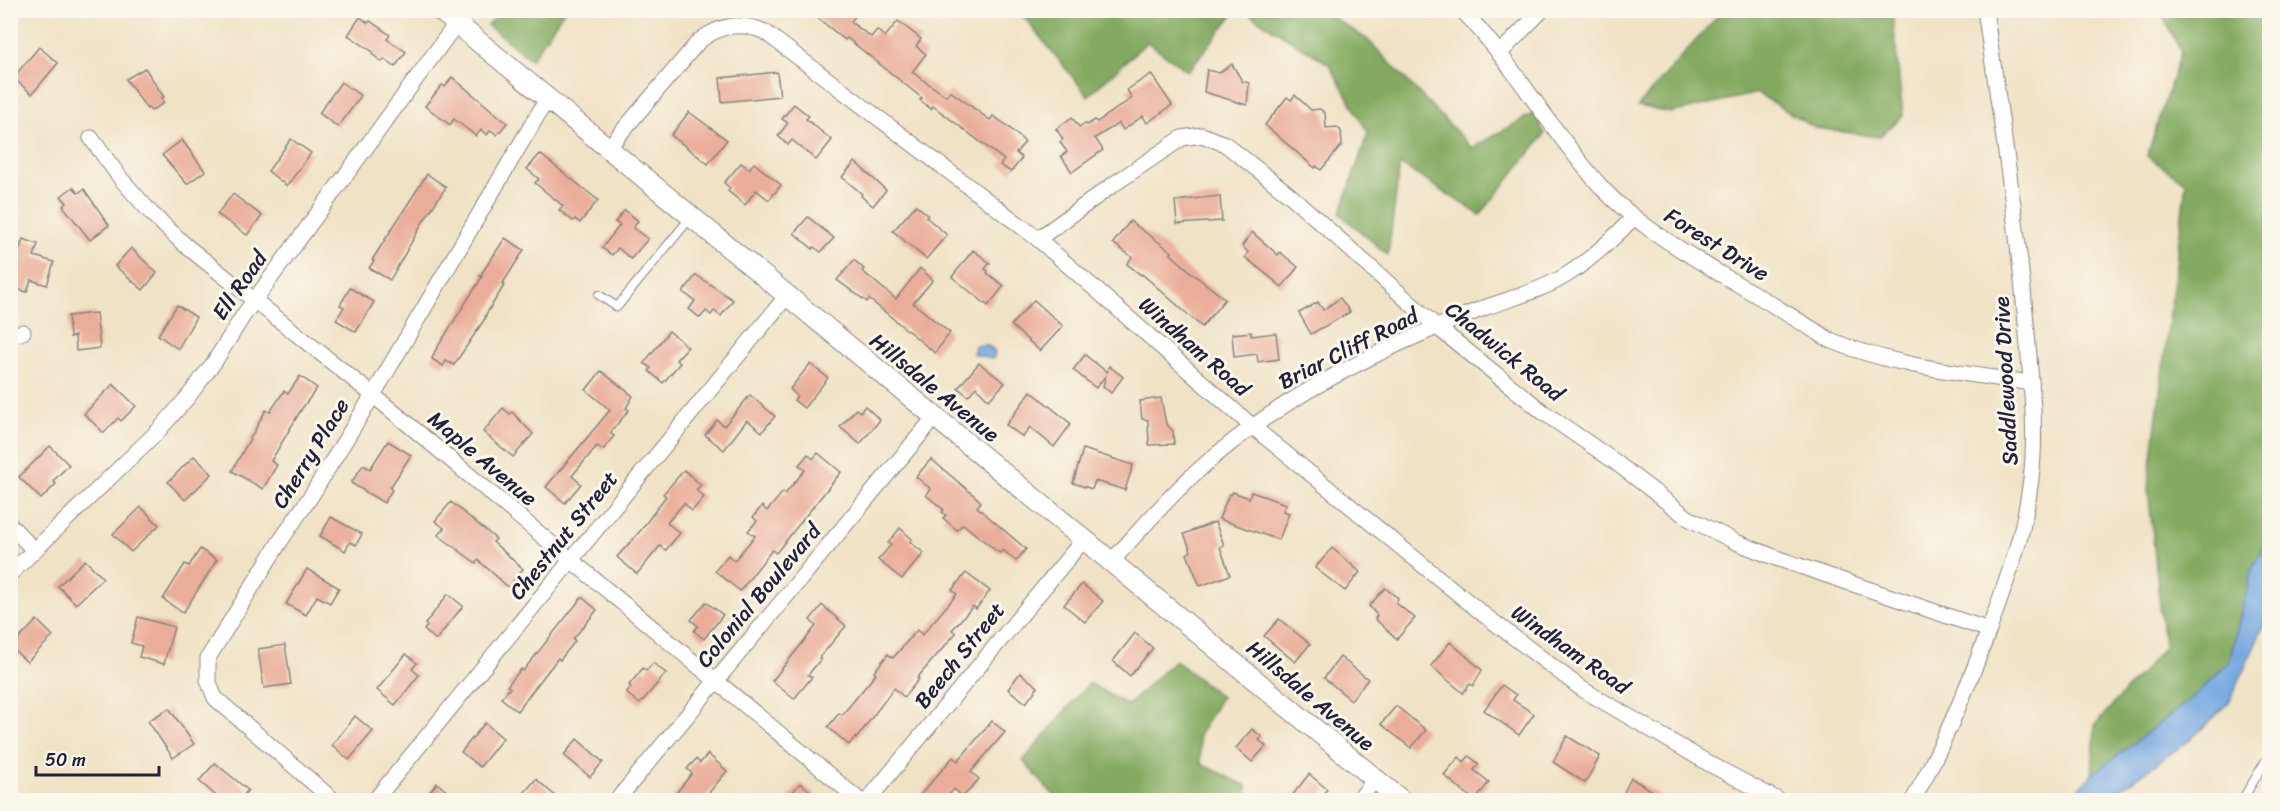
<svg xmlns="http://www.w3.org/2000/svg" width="2280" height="811" font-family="Sriracha,sans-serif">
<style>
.forest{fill:#83aa60;stroke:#52664e;stroke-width:1.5}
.water{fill:#75a7e1;stroke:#4c648e;stroke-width:1.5}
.building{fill:#eaad99}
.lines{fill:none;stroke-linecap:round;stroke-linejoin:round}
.service-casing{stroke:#898280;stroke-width:10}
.minor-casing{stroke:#898280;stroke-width:17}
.tertiary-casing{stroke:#898280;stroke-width:22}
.service{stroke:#fff;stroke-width:8}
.minor{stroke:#fff;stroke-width:15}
.tertiary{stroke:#fff;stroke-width:20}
.labels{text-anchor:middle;stroke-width:6;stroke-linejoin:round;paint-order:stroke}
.street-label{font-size:22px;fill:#22223b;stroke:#fbf7ec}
</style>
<rect width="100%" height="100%" fill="#fbf7ec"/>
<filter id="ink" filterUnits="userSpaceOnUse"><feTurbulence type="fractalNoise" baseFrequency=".0167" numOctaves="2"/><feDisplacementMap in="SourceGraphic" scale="12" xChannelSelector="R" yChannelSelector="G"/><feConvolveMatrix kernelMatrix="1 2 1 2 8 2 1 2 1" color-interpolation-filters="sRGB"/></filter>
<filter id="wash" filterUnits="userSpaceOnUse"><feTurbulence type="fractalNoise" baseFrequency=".008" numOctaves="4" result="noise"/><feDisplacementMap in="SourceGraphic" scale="24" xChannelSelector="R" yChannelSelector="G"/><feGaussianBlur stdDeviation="1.35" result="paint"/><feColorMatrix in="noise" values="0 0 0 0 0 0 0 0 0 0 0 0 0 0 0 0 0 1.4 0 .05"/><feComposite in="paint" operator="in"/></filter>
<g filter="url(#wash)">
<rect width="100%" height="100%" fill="#f0e2c5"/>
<g class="forest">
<polygon points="506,11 506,10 564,11 531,60 487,25"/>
<polygon points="1019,11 1236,11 1188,71 1147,42 1088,96"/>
<polygon points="1244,11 1323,11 1367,39 1472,148 1534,113 1545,134 1480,215 1400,164 1388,255 1340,214 1368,133 1329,64"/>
<polygon points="1722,11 1892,11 1903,116 1879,137 1815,128 1757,93 1671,113 1638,106"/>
<polygon points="2160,11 2269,11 2269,540 2252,568 2229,662 2191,699 2092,775 2095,725 2164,647 2148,488 2186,183 2147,156 2181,52"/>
<polygon points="1175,660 1221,697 1199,735 1201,764 1247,786 1248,800 1058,800 1023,761 1089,683 1128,705"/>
</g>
<g class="water">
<polygon points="986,345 994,350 995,355 992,359 973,354 975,346"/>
<polygon points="2269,540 2269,613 2229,703 2190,740 2105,800 2068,800 2092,775 2191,699 2229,662 2252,568"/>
</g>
<g id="blocks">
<g class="building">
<polygon points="808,10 859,10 851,22 871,37 877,30 885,37 898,21 921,39 916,46 926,54 912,72 946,96 950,91 990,120 993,116 1005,124 1025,142 1016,153 1022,158 1011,172 1000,165 1004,160 933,106 931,109 920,100 922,98 847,38 845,40"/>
<polygon points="360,17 368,23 370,21 390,35 387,39 406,52 395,67 384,59 382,62 372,54 373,52 348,35"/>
<polygon points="39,47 58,63 32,94 13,78"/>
<polygon points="1232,64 1242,81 1249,83 1247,105 1204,92 1207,70 1219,73"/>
<polygon points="145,68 164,97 161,98 164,103 151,111 149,108 147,109 126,79"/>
<polygon points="777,72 780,96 722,102 720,78"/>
<polygon points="1151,74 1172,105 1147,123 1143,116 1123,130 1119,123 1095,138 1103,150 1072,172 1061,156 1067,152 1060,142 1063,139 1056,129 1072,117 1079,127 1085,123 1087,125 1095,120 1097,122 1132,98 1127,90"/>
<polygon points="452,77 507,123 497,135 491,130 487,135 481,130 476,136 454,119 450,125 425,106 442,85 445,87"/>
<polygon points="341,82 361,96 338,127 319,113"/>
<polygon points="1295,95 1311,110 1320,109 1325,113 1326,128 1337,127 1341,131 1342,145 1321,170 1316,166 1315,168 1265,125 1287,97 1291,100"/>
<polygon points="794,104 809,116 806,119 832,140 816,160 792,140 788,145 778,136 788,123 782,119"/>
<polygon points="689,112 727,140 708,164 671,135"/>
<polygon points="291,139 311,153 287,186 268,171"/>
<polygon points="182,140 205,171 187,184 162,155"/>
<polygon points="540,154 598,200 580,223 575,219 573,221 559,210 563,206 535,183 539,179 527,169"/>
<polygon points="855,162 886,190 873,206 861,196 862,194 842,177"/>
<polygon points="741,163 749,169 754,163 781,185 769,200 756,190 745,205 728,191 730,188 724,183"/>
<polygon points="427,174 446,187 423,222 390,280 369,268 374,261 372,260"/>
<polygon points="73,187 78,193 84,189 109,225 90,240 63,206 67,203 61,196"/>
<polygon points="233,194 262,216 247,235 217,214"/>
<polygon points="1220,196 1222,221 1177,224 1175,201"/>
<polygon points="916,205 928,215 926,217 947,235 926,259 893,231"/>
<polygon points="625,210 638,221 633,228 648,239 631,259 618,248 612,255 602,248 620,225 615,222"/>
<polygon points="808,217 834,238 821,252 814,247 813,249 794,233"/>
<polygon points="1130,221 1172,252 1171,254 1193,274 1225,299 1202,327 1142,274 1141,275 1127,264 1132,257 1113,243"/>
<polygon points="1252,232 1278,255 1280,252 1298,267 1282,287 1245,257 1248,252 1242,246"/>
<polygon points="505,238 524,250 503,283 505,284 485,316 486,317 454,365 446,361 443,366 432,359 435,351 482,277 480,276"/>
<polygon points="23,239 38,244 34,256 54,262 47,285 31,280 27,292 10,287 10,278"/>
<polygon points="131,248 157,273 143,290 115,266"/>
<polygon points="973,250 990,263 985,269 988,271 987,273 1004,286 988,306 952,277"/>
<polygon points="854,260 864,269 862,271 896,299 920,268 933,280 913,303 950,333 935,353 869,299 867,302 837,280"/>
<polygon points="696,275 733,300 721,316 714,311 711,315 706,311 700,318 689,309 695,301 683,292"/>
<polygon points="350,288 374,302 356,332 336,320 344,307 340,305"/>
<polygon points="1340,298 1350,312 1311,334 1299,313 1318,302 1323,310"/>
<polygon points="1034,300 1063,326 1040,351 1011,325"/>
<polygon points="177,305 196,317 178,349 158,335"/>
<polygon points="96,313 100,348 76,351 75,336 70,337 68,316"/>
<polygon points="669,331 688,347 676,360 680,363 663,383 649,371 651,368 644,363"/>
<polygon points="1251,332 1251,336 1276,333 1279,359 1258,362 1257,354 1234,357 1232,334"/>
<polygon points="1085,355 1107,372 1109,366 1123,377 1111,393 1103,386 1106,375 1096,388 1073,370"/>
<polygon points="979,363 1005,383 989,400 976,387 968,396 958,388"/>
<polygon points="810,364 828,378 804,408 794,400 797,396 790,389"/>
<polygon points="601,371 633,396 626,408 629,410 610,433 614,436 603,450 597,446 572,476 581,484 565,503 546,487 610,410 586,390"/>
<polygon points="300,376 317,388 301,410 271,461 277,465 263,489 232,471 266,410 270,412 284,391 288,394"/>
<polygon points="113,384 136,406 121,421 118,418 104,433 84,414"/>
<polygon points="1031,391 1071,424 1054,447 1030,427 1023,437 1006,425"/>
<polygon points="750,395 775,416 762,432 747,420 724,450 705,435 717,420 724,426"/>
<polygon points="1161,398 1166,424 1173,431 1174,444 1149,445 1148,420 1142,419 1140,401"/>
<polygon points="865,406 880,420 860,444 840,427 856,409 860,412"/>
<polygon points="503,408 510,414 512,412 533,434 513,457 483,432"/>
<polygon points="388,441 411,455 390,488 392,490 384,503 351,483 363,465 370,469"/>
<polygon points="50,446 69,465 53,481 56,484 41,499 19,477"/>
<polygon points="1083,449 1133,465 1125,490 1095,481 1092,489 1073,483"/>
<polygon points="818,453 841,472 776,553 772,550 740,591 715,571 728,555 734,561 755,536 748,531 757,521 753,517 762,506 767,511 783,492 785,494 805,470 799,465 808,454 813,459"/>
<polygon points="194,456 212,474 185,500 168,482"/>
<polygon points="931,459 976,497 981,502 977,507 1026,549 1016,561 1003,550 1000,553 994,549 963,524 957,530 943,518 946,515 942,512 944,510 926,495 931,489 916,477"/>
<polygon points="684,470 701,485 696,490 704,497 692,511 684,503 667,523 680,533 666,550 660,546 637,574 617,557 641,530 666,496 663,494"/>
<polygon points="1233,492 1249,498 1251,492 1286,504 1283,511 1289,513 1279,540 1219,519 1229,494 1231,495"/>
<polygon points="451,502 496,539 493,542 523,569 508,587 478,560 476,563 438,535 444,528 435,521"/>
<polygon points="141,507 159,525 131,552 113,534"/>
<polygon points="331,517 362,534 356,545 350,542 345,551 320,536"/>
<polygon points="1215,522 1224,545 1220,547 1230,575 1200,586 1187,554 1191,551 1184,534"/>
<polygon points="900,528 912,539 910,542 924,553 902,579 878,560 891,545 888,543"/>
<polygon points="1332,548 1360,572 1345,591 1315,568"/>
<polygon points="200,549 217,560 183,613 163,599 185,564 189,566"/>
<polygon points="85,560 103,578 76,604 58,586"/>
<polygon points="307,569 339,588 330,603 317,596 306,615 286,604"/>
<polygon points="966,573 990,591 976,609 973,606 952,630 956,633 917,678 919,679 904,697 894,688 856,739 855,737 849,745 828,727 839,713 842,715 876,674 874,672 888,654 893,658 917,630 922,635 957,594 952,590"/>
<polygon points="1082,584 1103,601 1085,622 1064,605"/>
<polygon points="1385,588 1398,598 1396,603 1415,618 1397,639 1375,619 1377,615 1369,606"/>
<polygon points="448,594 463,606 436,640 424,630 427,626 425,624"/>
<polygon points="582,597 597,610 573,639 575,641 560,660 558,658 517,711 501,698 510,688 507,686 521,669 523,671"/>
<polygon points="706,602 723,615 704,639 694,631 698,626 691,620"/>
<polygon points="822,605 846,626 819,658 821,659 808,675 812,677 794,699 772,681 816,626 810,620"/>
<polygon points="138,617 174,627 164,664 139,657 142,646 131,643"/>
<polygon points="1279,619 1310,644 1295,662 1264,636"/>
<polygon points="37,620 53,636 27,662 11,647"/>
<polygon points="1135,633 1153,648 1130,676 1113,661"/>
<polygon points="1450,642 1482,670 1473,686 1470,684 1463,693 1431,666"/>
<polygon points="285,645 291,684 264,688 258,649"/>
<polygon points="406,654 417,663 412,669 419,675 395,705 377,690"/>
<polygon points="1340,657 1368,679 1351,700 1324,678"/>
<polygon points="653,663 666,673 640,704 626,693 631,687 629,685 643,668 646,671"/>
<polygon points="1020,673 1038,687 1026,703 1008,689"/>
<polygon points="1502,685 1516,695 1513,700 1534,714 1519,735 1484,710"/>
<polygon points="1396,706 1426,730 1411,748 1381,724"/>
<polygon points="169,708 194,744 173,758 148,721"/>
<polygon points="355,716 373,731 349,760 332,745"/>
<polygon points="992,721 1005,732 971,772 979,779 963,797 954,789 944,801 915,801 953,757 958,761"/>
<polygon points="485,723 503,738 480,767 461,752"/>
<polygon points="1252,729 1262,737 1259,740 1266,746 1252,762 1236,748"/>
<polygon points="1567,736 1600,756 1585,783 1553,762"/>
<polygon points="577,739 603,762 590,777 564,755"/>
<polygon points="708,754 727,771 702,801 670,801 692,773 687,769 696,759 700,763"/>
<polygon points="1469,756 1479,764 1474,770 1489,782 1475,801 1444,775 1459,757 1464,762"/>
<polygon points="215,763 248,790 239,801 222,801 199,781"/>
<polygon points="1309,774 1327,789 1318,801 1288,801"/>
<polygon points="1631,778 1669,801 1637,801 1624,792"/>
<polygon points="536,779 561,801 517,801"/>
<polygon points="437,783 458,801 422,801"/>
<polygon points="800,783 823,801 786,801"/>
</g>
</g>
</g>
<g filter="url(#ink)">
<use href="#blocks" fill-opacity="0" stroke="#898280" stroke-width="1.5"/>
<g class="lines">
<defs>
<g id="service">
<polyline points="599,295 617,307 691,217"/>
<polyline points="2242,800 2270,754"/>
</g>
<g id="minor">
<path d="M1462,10C1515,65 1552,133 1603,189C1636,224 1677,247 1717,272C1755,294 1793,317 1830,340C1894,367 1963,373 2031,383"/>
<polyline points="1499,54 1542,10"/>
<polyline points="91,138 121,179 151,213 185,245 373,395 859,800"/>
<path d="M608,148L699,41C720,25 740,21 765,32L1038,239L1253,427L1483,614L1582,689L1708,763L1778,800"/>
<polyline points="1038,239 1114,184 1182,138 1202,135 1225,144 1291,196 1437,327 1543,412 1614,461 1688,518 1736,542 1779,559 1989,630"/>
<polyline points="10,336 23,332"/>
<polyline points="10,525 34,550"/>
<path d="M1112,561C1138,532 1164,502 1193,475C1243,429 1302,391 1363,361C1402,341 1443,324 1484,308C1511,298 1540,291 1565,276C1591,260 1612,240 1634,217"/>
<polyline points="10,574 159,430 188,397 215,361 243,316 456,24"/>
<polyline points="333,800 215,698 208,680 208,658 279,543 311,496 373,395 547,99"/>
<polyline points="375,800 786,297"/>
<polyline points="617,800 934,418"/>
<polyline points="868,800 1084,539"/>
<polyline points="1359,800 1375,779"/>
<path d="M1913,800C1944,744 1968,687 1990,627C2008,578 2025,531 2031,479C2037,431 2031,382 2027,334C2018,226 2001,118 1985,10"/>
</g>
<polyline id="tertiary" points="440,10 1401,800"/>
</defs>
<use href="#service" class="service-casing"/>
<use href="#minor" class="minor-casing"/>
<use href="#tertiary" class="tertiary-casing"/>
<use href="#service" class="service"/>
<use href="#minor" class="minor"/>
<use href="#tertiary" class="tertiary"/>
</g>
</g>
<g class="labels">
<g class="street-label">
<text transform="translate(1717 244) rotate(32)" y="8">Forest Drive</text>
<text transform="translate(239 285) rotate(-55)" y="8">Ell Road</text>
<text transform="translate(1195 346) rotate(41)" y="8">Windham Road</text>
<text transform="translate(1348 348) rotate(-27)" y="8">Briar Cliff Road</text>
<text transform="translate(1505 351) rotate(39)" y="8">Chadwick Road</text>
<text transform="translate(2005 381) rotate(-93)" y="8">Saddlewood Drive</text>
<text transform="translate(935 387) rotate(39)" y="8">Hillsdale Avenue</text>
<text transform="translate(310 453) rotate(-58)" y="8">Cherry Place</text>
<text transform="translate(483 458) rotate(40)" y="8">Maple Avenue</text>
<text transform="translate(563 535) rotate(-51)" y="8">Chestnut Street</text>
<text transform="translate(758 595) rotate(-50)" y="8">Colonial Boulevard</text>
<text transform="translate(1571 649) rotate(35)" y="8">Windham Road</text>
<text transform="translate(959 655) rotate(-51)" y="8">Beech Street</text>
<text transform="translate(1311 695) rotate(40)" y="8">Hillsdale Avenue</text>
</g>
</g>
<rect width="2280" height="811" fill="none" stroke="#fbf7ec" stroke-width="36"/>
<path d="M36 766v9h123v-9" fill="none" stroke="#22223b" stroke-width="3"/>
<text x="45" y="766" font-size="18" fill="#22223b" stroke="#fbf7ec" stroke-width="4.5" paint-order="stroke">50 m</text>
</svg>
